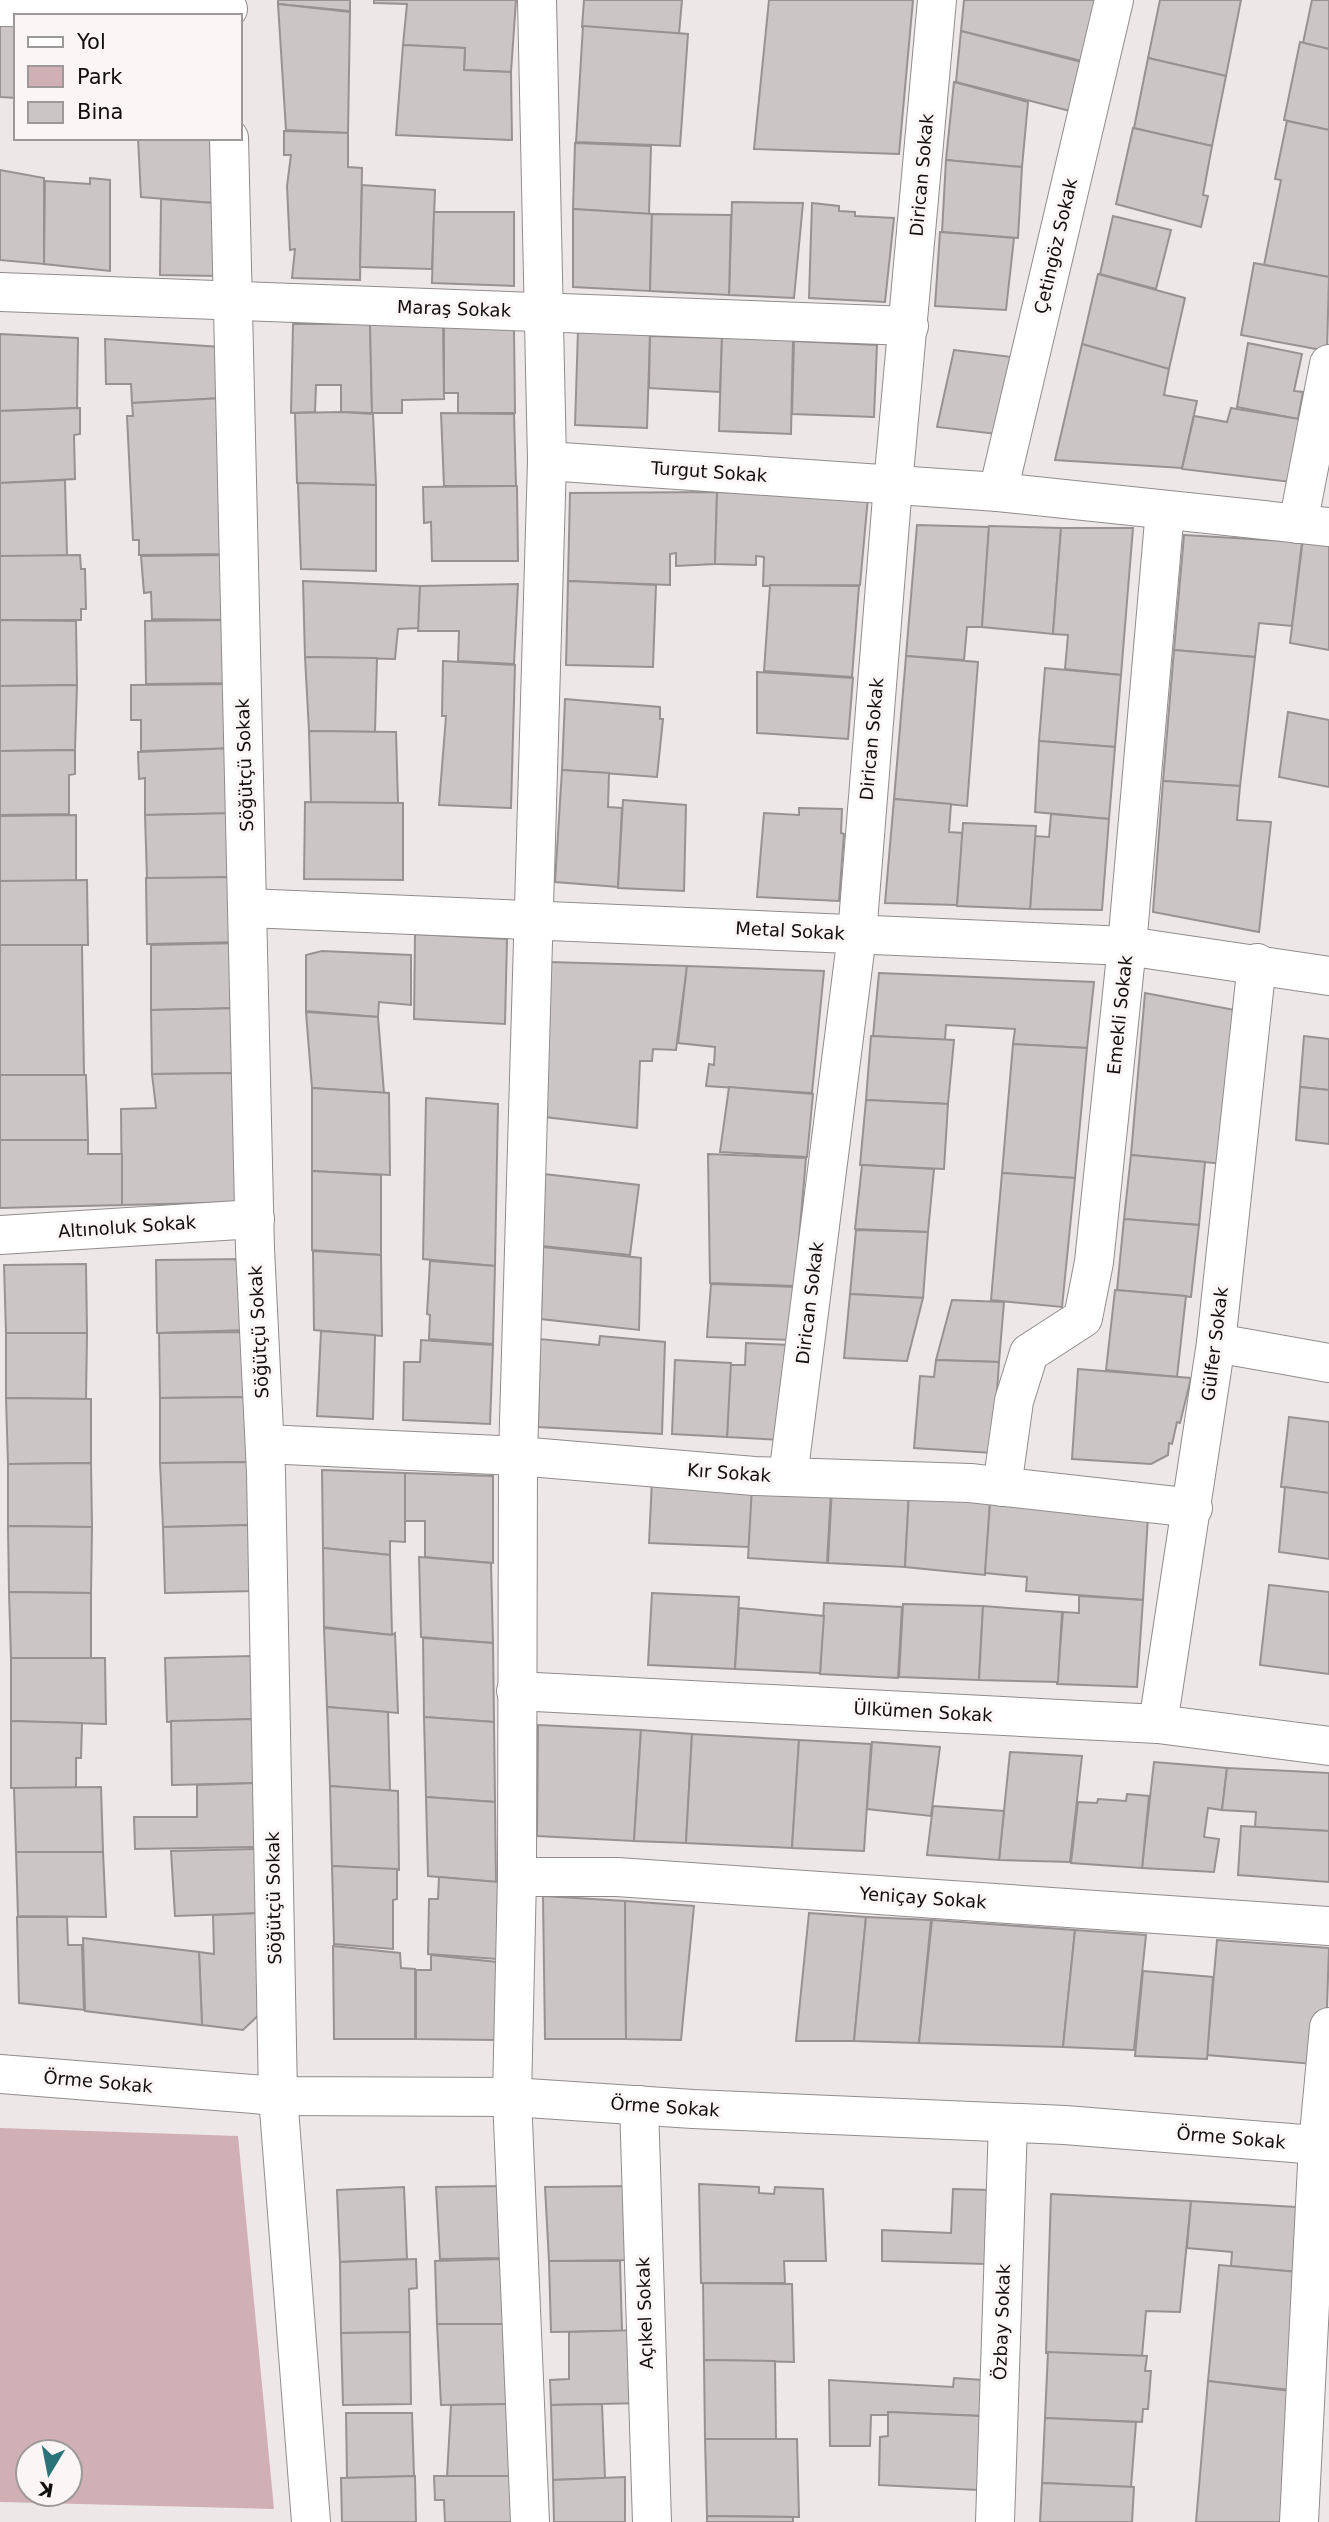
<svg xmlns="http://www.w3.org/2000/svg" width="1329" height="2522" font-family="'DejaVu Sans',sans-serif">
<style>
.green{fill:#d0b0b5;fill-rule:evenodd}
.building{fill:#ccc5c6;stroke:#989293;stroke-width:2}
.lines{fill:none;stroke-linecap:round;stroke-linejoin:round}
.street-casing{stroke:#918b8c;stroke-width:40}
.secondary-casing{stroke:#918b8c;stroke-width:40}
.street{stroke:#fff;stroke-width:38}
.secondary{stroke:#fff;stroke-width:38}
.labels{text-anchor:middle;stroke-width:6;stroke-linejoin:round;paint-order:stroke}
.street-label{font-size:18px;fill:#100e0e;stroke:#fbf5f5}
</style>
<rect width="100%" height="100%" fill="#eee7e8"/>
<path class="green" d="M0,2128L238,2136L274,2509L0,2502ZM28,2452H70V2494H28Z"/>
<g class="building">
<polygon points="278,0 350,0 350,11 278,4"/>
<polygon points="374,0 516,0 511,72 464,70 465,48 403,45 407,4 374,3"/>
<polygon points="584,0 682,0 679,34 582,27"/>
<polygon points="769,0 913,0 899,154 754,149"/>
<polygon points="964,0 1100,0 1086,62 961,31"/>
<polygon points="1160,0 1241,0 1226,76 1148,58"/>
<polygon points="1312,0 1329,0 1329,49 1303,43"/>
<polygon points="278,4 350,12 348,133 286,130"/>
<polygon points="16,22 16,98 0,97 0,23"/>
<polygon points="583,26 688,34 680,146 576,142"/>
<polygon points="961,31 1085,63 1074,112 956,82"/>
<polygon points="1300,42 1329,49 1329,130 1284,120"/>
<polygon points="403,45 465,48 464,70 511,72 512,140 396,135"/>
<polygon points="1148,58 1226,76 1212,146 1134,128"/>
<polygon points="954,82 1028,102 1022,167 946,160"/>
<polygon points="1287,121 1329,130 1329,277 1264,265 1281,180 1275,179"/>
<polygon points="1133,128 1212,146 1203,195 1208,196 1201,227 1116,204"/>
<polygon points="284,131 348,133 348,167 362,168 360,280 292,278 295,249 290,250 287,186 291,155 284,155"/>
<polygon points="138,138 210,138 213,203 141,197"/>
<polygon points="575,143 651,146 649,214 573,209"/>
<polygon points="946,160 1022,167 1018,238 942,232"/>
<polygon points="0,170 44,178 44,264 0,260"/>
<polygon points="90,178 110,180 110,271 44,264 45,181 90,184"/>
<polygon points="362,185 435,190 432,269 360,267"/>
<polygon points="161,199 213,203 218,276 160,275"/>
<polygon points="732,202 803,203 794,298 729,295"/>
<polygon points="812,203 839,206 839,211 855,212 855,216 894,218 885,302 809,298"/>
<polygon points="573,209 652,214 650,291 573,287"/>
<polygon points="434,212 514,212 514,286 432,283"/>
<polygon points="652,214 731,215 729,295 650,291"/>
<polygon points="1113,216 1171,230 1156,289 1100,274"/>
<polygon points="940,232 1014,238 1006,310 935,306"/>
<polygon points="1254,263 1329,277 1327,351 1241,335"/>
<polygon points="1098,274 1185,298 1169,369 1082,344"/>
<polygon points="293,324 370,324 372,413 341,412 341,385 316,385 315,412 291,413"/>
<polygon points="370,324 443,327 444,399 402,400 402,413 372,413"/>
<polygon points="444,325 514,329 515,413 458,413 458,393 444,393"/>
<polygon points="578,330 650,335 647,428 575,425"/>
<polygon points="0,334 78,338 77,408 0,411"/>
<polygon points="650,336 722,338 720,392 649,388"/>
<polygon points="722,337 793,339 791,434 719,431"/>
<polygon points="105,339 220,347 223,398 132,403 131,384 106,384"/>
<polygon points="794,341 877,345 874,417 792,414"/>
<polygon points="1248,343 1302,354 1294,391 1303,392 1298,419 1237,407"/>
<polygon points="1082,344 1169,369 1164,395 1197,401 1182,468 1055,460"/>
<polygon points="954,350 1021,358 1005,435 937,427"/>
<polygon points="223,398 230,554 139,555 139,540 133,540 127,416 133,416 132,403"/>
<polygon points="80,408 80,434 74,435 75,479 0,483 0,411"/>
<polygon points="1231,408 1311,421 1300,483 1182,469 1194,416 1227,422"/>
<polygon points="341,412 373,414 376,485 297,483 295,413"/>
<polygon points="441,413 514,414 516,486 444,486"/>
<polygon points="65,480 67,556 0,556 0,483"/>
<polygon points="298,483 376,485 376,571 301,569"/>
<polygon points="517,486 518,561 432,561 431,522 424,523 423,487"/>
<polygon points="717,492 715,564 676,566 676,553 670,554 670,585 568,581 570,493"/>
<polygon points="717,492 868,497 860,585 763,586 764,557 756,556 756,565 715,564"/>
<polygon points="917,525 989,527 982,627 967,627 964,660 906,656"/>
<polygon points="989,526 1061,528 1053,634 982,627"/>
<polygon points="1061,528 1133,528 1121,675 1065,669 1068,635 1053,634"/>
<polygon points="1184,535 1302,542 1292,626 1259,623 1255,657 1174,650"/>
<polygon points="1303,539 1329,544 1329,650 1290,643"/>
<polygon points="80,555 81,569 85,569 86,609 81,609 81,620 0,620 0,556"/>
<polygon points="231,555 234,620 152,619 151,592 144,593 141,556"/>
<polygon points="303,581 420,586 419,628 398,629 395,659 305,657"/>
<polygon points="568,581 656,585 653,667 566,665"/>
<polygon points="518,584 514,664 458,661 459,631 418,631 420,586"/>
<polygon points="770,585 859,586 852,677 764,671"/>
<polygon points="0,620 76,621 77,685 0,686"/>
<polygon points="233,620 234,683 146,684 145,621"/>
<polygon points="1174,650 1255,657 1240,786 1163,781"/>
<polygon points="906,656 978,662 967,806 894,799"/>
<polygon points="305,657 377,658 375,732 309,731"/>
<polygon points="443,661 515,665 511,808 439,805 446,716 442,716"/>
<polygon points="1045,668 1121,675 1115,747 1039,741"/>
<polygon points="757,672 853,678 848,739 757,733"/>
<polygon points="236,684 237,748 141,751 141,720 131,720 131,685"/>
<polygon points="77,685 75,750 0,751 0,686"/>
<polygon points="565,699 660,707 660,719 663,719 657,777 562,770"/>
<polygon points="1288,712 1329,720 1329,787 1279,777"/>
<polygon points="309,731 396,732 398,803 311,803"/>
<polygon points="1039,741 1115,747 1109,819 1035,812"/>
<polygon points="237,748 240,813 145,815 145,778 139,779 138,752"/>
<polygon points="75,750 75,774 69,775 69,814 0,815 0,751"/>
<polygon points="562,770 609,773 608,807 622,808 618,887 555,882"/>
<polygon points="1163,781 1240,786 1237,820 1271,822 1259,932 1153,912"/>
<polygon points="894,799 951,804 949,832 963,833 957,905 885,903"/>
<polygon points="623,800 686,805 684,891 618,888"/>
<polygon points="305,802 403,803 403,880 304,879"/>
<polygon points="799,808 842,809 841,833 844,834 839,901 757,897 764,813 799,815"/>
<polygon points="240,813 240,877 147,879 145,815"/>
<polygon points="1051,814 1109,819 1102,910 1030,909 1035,836 1049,837"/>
<polygon points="76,815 76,881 0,881 0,816"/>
<polygon points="963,823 1036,826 1030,909 957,906"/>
<polygon points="240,877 241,942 147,944 146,878"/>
<polygon points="87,880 88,945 0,945 0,881"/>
<polygon points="415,934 507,939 505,1024 414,1019"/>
<polygon points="241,943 242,1008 151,1010 151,945"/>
<polygon points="0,945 82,945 84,1075 0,1075"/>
<polygon points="322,951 411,955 411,1005 379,1002 378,1017 306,1011 306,955"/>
<polygon points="549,962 687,966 676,1050 653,1049 652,1061 640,1061 637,1128 545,1117"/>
<polygon points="687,966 824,971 812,1093 706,1086 709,1064 714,1065 715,1047 678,1043"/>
<polygon points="879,973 1094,982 1087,1048 1013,1044 1015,1029 946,1025 945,1040 873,1036"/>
<polygon points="1145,993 1240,1011 1224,1164 1131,1155"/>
<polygon points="242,1008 243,1073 152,1074 151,1010"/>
<polygon points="306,1012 378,1017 384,1093 312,1088"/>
<polygon points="871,1036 954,1040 948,1104 866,1100"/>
<polygon points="1304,1036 1329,1039 1329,1090 1300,1087"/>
<polygon points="1013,1044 1087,1048 1075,1178 1002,1173"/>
<polygon points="243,1073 246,1202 122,1205 121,1109 156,1108 152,1074"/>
<polygon points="0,1075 86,1075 88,1140 0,1140"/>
<polygon points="729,1087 813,1094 807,1157 720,1152"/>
<polygon points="1300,1087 1329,1090 1329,1144 1296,1140"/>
<polygon points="312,1088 389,1093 390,1175 312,1171"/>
<polygon points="426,1098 498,1104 495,1266 423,1259"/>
<polygon points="866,1100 948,1104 944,1169 860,1165"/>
<polygon points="0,1140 88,1140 88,1154 122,1154 122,1205 0,1208"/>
<polygon points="708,1154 806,1158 795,1286 710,1283"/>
<polygon points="1131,1155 1205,1162 1199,1225 1124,1219"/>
<polygon points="862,1165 934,1169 928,1232 855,1229"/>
<polygon points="312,1171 381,1175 381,1255 312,1250"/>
<polygon points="1002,1173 1075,1178 1062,1307 991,1300"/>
<polygon points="544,1174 639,1185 630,1255 542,1246"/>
<polygon points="1124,1219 1199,1225 1191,1297 1117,1290"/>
<polygon points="856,1230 928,1232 923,1298 850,1294"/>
<polygon points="543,1247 641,1258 639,1330 541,1319"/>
<polygon points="313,1251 381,1255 382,1336 314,1330"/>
<polygon points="246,1259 248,1330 157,1333 156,1260"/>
<polygon points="430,1261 495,1266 493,1344 429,1339 430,1315 427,1314"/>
<polygon points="86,1264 87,1333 6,1333 4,1265"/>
<polygon points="711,1284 797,1287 792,1340 707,1337"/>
<polygon points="1115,1290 1186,1296 1177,1377 1106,1370"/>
<polygon points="850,1294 923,1298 907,1361 844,1358"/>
<polygon points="952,1300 1004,1302 999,1362 936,1360"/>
<polygon points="321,1331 375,1335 373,1419 317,1416"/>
<polygon points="246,1332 248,1397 160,1398 159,1333"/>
<polygon points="6,1333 87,1333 86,1399 6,1398"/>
<polygon points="600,1336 665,1342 662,1434 538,1427 540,1339 599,1345"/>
<polygon points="421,1340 493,1345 490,1424 403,1420 404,1362 420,1362"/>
<polygon points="746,1343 790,1345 782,1440 727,1437 730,1365 745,1365"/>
<polygon points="675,1360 731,1363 727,1437 672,1434"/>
<polygon points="936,1360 999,1362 993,1453 914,1448 920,1376 934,1377"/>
<polygon points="1078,1369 1191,1378 1180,1423 1177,1422 1172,1444 1169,1443 1168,1455 1151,1464 1072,1459"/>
<polygon points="248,1397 250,1462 160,1463 160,1398"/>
<polygon points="6,1398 91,1399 91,1463 8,1464"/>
<polygon points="1289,1417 1329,1422 1329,1493 1281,1487"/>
<polygon points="250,1462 251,1525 163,1527 160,1463"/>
<polygon points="91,1463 92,1527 8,1526 8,1464"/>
<polygon points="322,1470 405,1473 405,1542 390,1541 390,1555 323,1548"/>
<polygon points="405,1473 493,1476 493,1563 425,1557 425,1521 405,1521"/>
<polygon points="652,1480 753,1484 749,1547 649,1543"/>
<polygon points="752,1487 831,1491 827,1563 748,1558"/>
<polygon points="1285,1487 1329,1493 1329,1559 1279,1552"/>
<polygon points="832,1488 909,1492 905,1567 828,1563"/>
<polygon points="909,1492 990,1503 985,1575 905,1567"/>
<polygon points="990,1503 1148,1516 1143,1600 1026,1591 1027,1577 985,1573"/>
<polygon points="251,1525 254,1591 165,1593 163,1527"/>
<polygon points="8,1526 92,1527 91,1593 9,1592"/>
<polygon points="323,1548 390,1555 392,1635 324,1627"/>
<polygon points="419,1557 491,1563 493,1643 421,1637"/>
<polygon points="1269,1585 1329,1592 1329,1674 1260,1665"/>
<polygon points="9,1592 91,1593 91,1658 11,1658"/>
<polygon points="652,1593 739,1597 735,1669 648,1665"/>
<polygon points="1079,1596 1143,1600 1137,1687 1057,1684 1063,1612 1079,1613"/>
<polygon points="824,1603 902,1607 898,1678 820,1674"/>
<polygon points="903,1604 983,1606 979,1680 899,1677"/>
<polygon points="983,1606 1062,1612 1058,1682 979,1680"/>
<polygon points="739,1608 824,1616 820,1673 735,1669"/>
<polygon points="324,1628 392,1635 395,1633 398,1713 327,1707"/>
<polygon points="423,1638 493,1643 494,1722 424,1717"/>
<polygon points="254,1656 256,1719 167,1722 165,1658"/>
<polygon points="11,1658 105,1658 106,1724 11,1721"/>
<polygon points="327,1707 388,1712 390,1791 330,1786"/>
<polygon points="424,1717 494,1722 495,1802 426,1797"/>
<polygon points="256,1719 257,1783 172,1785 171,1721"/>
<polygon points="11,1721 82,1723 81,1758 76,1758 76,1788 11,1788"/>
<polygon points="538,1725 641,1730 634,1841 537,1836"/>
<polygon points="641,1730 692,1734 686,1843 634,1841"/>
<polygon points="692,1734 799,1740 792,1848 686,1843"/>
<polygon points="799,1740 871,1744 864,1851 792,1848"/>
<polygon points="872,1742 940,1747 931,1816 867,1809"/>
<polygon points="1010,1752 1082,1756 1070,1862 999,1860"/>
<polygon points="1154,1762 1227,1768 1222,1810 1208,1808 1204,1837 1219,1839 1214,1872 1142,1868"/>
<polygon points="1227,1768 1329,1773 1329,1831 1255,1827 1256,1812 1222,1810"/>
<polygon points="257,1783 259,1847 135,1849 134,1817 197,1817 197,1785"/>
<polygon points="330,1786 398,1791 399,1870 332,1866"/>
<polygon points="101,1787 103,1852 16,1852 14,1788"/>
<polygon points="1127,1794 1149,1796 1142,1868 1071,1863 1078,1802 1097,1803 1098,1799 1126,1801"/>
<polygon points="426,1797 495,1802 496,1882 428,1876"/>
<polygon points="933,1806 1004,1811 999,1860 927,1855"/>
<polygon points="1241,1826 1329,1831 1329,1882 1238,1875"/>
<polygon points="261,1849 263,1913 175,1916 171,1851"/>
<polygon points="16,1852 103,1852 106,1917 18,1916"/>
<polygon points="332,1866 397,1869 397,1899 393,1900 393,1949 334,1944"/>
<polygon points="439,1877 498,1882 497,1959 428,1954 429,1899 438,1899"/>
<polygon points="543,1896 625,1901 626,2039 545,2039"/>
<polygon points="625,1901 694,1906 681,2040 626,2039"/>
<polygon points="263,1913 267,2007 243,2030 202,2025 199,1952 214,1954 213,1915"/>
<polygon points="809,1913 866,1917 854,2041 796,2041"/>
<polygon points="17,1917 67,1917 68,1945 82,1945 84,2010 19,2003"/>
<polygon points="866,1917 931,1920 919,2043 854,2041"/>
<polygon points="932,1920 1075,1930 1063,2047 919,2043"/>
<polygon points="1075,1930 1146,1935 1134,2050 1063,2047"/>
<polygon points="83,1938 199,1952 202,2025 85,2011"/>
<polygon points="1217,1940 1329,1948 1325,2065 1207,2055"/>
<polygon points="333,1946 400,1953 401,1968 415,1969 415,2039 334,2039"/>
<polygon points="431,1955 497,1962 499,2040 416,2039 416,1970 431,1970"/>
<polygon points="1143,1971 1213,1977 1207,2059 1135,2056"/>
<polygon points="699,2184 759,2187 759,2193 774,2194 775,2187 823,2189 826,2261 784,2261 785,2283 701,2283"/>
<polygon points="502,2186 505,2258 440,2259 436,2187"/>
<polygon points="635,2186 638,2260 549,2261 545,2187"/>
<polygon points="404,2187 407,2259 340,2262 337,2190"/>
<polygon points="953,2189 992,2190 986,2264 882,2261 882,2230 951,2233"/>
<polygon points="1051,2194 1191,2201 1180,2312 1146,2311 1142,2356 1046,2353"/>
<polygon points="1191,2201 1314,2208 1309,2273 1231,2266 1232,2252 1187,2248"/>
<polygon points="416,2259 417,2288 409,2289 410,2332 341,2333 340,2262"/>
<polygon points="503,2259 507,2324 437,2324 435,2261"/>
<polygon points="549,2261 620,2261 622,2331 551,2332"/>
<polygon points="1219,2265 1309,2273 1299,2391 1208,2381"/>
<polygon points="703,2283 792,2284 794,2362 704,2360"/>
<polygon points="437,2324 507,2324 510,2404 441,2405"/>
<polygon points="642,2330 645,2403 551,2405 550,2380 569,2379 569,2332"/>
<polygon points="410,2332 411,2404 343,2405 341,2333"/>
<polygon points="1048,2352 1147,2356 1145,2371 1151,2371 1148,2409 1143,2409 1142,2422 1045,2418"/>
<polygon points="704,2360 775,2361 776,2439 705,2439"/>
<polygon points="954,2378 983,2380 981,2416 888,2412 888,2415 871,2415 870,2446 830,2446 829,2380 953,2387"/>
<polygon points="1208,2381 1299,2392 1291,2522 1196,2522"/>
<polygon points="512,2404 514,2476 447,2477 451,2405"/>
<polygon points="602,2404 605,2478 553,2480 551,2405"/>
<polygon points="888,2412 980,2416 978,2490 879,2485 880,2437 888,2436"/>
<polygon points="346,2413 412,2413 414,2476 347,2478"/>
<polygon points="1045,2418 1136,2422 1131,2487 1042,2483"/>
<polygon points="705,2439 797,2439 799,2517 707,2516"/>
<polygon points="415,2476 416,2522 342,2522 341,2478"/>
<polygon points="434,2476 514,2476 514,2522 445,2522 444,2500 435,2500"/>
<polygon points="625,2477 625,2522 554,2522 553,2480"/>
<polygon points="1042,2483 1134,2487 1132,2522 1040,2522"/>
<polygon points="707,2516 793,2517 793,2522 707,2522"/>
</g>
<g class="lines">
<defs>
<g id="street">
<polyline points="537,0 547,461 998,492 1329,527"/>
<polyline points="0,7 228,9"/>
<polyline points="229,138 255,1249 266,1472 278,2096 311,2522"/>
<polyline points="0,292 909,326"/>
<polyline points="998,492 1114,0"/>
<polyline points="1298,524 1329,364"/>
<polyline points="249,908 1127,946 1329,976"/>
<polyline points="0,1235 255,1219"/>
<polyline points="1216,1343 1329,1363"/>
<polyline points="265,1444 518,1456 754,1476 970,1483 1193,1508"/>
<polyline points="788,1477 857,935 893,485 937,0"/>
<polyline points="1002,1487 1014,1401 1029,1353 1083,1318 1094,1262 1127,946 1165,510"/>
<polyline points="516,1691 1158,1724 1329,1746"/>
<polyline points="1158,1724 1216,1343 1257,963"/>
<polyline points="517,1877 617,1877 1329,1926"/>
<polyline points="639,2105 652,2522"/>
<polyline points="530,2522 512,2097 517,1877 518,1456 547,461"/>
<polyline points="995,2522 1008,2123"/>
<polyline points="1299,2522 1318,2145 1329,2027"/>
</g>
<polyline id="secondary" points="0,2074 278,2096 512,2097 693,2109 1065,2125 1329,2146"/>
</defs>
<use href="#street" class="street-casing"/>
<use href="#secondary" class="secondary-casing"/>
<use href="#street" class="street"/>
<use href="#secondary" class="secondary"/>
</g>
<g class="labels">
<g class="street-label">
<text transform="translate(922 175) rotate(-85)" y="6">Dirican Sokak</text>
<text transform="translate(1056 246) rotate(-77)" y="6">Çetingöz Sokak</text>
<text transform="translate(454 309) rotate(2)" y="6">Maraş Sokak</text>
<text transform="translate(709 472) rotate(4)" y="6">Turgut Sokak</text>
<text transform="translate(872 739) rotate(-85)" y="6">Dirican Sokak</text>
<text transform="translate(245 765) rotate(-92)" y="6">Söğütçü Sokak</text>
<text transform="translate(790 931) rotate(3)" y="6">Metal Sokak</text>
<text transform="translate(1120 1015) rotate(-84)" y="6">Emekli Sokak</text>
<text transform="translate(127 1227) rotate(-4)" y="6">Altınoluk Sokak</text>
<text transform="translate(810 1303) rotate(-83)" y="6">Dirican Sokak</text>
<text transform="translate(259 1332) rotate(-93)" y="6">Söğütçü Sokak</text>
<text transform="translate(1215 1344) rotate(-83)" y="6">Gülfer Sokak</text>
<text transform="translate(729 1473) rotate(4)" y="6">Kır Sokak</text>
<text transform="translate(923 1712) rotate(3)" y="6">Ülkümen Sokak</text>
<text transform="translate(274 1898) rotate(-91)" y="6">Söğütçü Sokak</text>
<text transform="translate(923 1898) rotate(4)" y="6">Yeniçay Sokak</text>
<text transform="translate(98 2082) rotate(5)" y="6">Örme Sokak</text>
<text transform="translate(665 2107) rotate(4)" y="6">Örme Sokak</text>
<text transform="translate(1231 2138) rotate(5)" y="6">Örme Sokak</text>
<text transform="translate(645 2313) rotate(-92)" y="6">Açıkel Sokak</text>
<text transform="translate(1002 2322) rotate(-88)" y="6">Özbay Sokak</text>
</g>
</g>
<rect x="14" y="14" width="228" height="126" fill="#fbf5f5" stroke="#9d9999" stroke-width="2"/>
<rect x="28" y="37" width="35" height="10" fill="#ffffff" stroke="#9d9999" stroke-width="2"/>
<text x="77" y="49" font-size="21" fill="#100e0e">Yol</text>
<rect x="28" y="66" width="35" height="21" fill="#d0b0b5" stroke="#9d9999" stroke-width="2"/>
<text x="77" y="84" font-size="21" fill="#100e0e">Park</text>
<rect x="28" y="102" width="35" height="21" fill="#ccc5c6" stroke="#9d9999" stroke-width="2"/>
<text x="77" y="119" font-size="21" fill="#100e0e">Bina</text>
<g transform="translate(49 2473) rotate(190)"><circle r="33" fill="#fbf5f5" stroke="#9d9999" stroke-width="2"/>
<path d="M0-5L12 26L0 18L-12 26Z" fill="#297379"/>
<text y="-10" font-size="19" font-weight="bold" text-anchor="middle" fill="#100e0e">K</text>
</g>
</svg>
